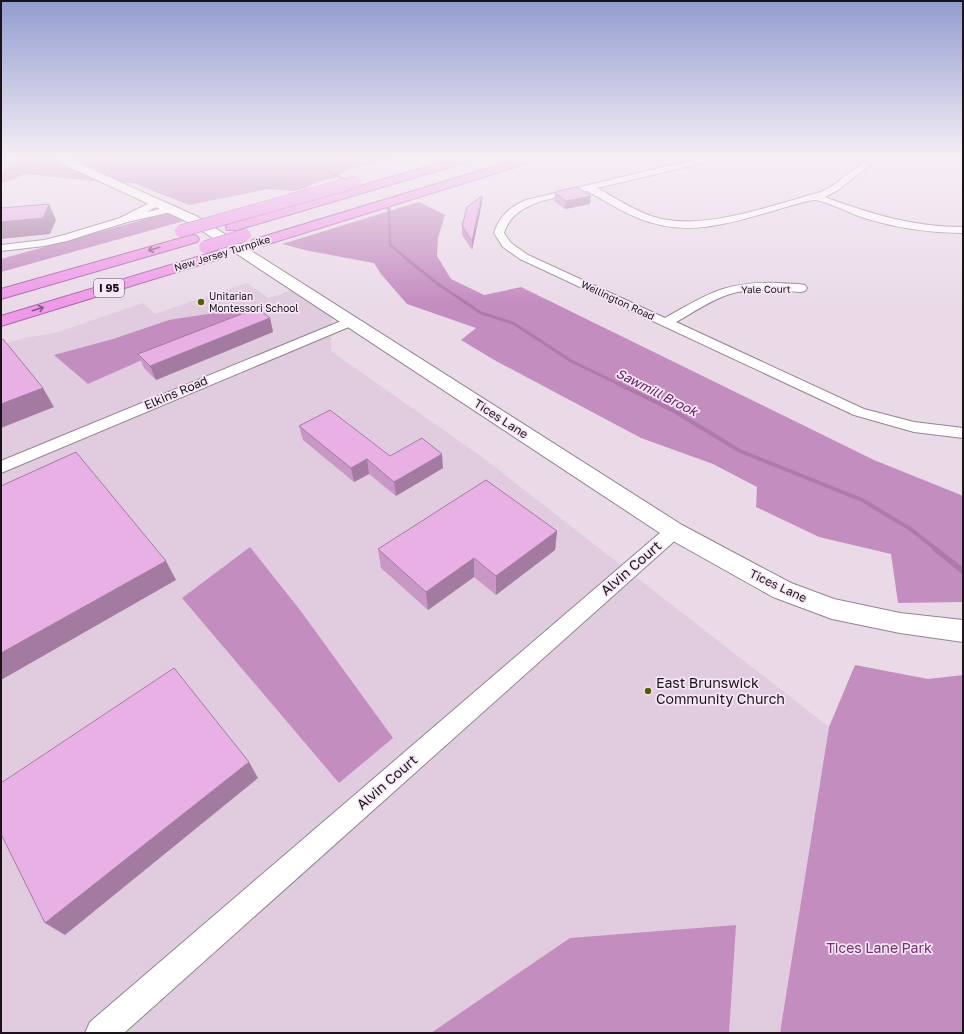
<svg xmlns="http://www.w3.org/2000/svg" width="964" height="1034" font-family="'Golos Text',sans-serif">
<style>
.built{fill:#e1cbde}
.forest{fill:#c48dc0}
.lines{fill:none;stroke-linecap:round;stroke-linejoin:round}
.stream-far3{stroke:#af7aab;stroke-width:2.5}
.stream-far2{stroke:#af7aab;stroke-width:3}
.stream-far1{stroke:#af7aab;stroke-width:4}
.stream{stroke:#af7aab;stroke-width:5.5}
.street-casing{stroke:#928491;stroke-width:2}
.secondary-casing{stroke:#928491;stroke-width:2}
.highway-casing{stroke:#a56aa1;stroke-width:2}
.street{fill:#fff;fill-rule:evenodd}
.secondary{fill:#fff;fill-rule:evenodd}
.highway{fill:#f099ea;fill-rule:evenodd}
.highway-bridge-casing{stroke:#a56aa1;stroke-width:13;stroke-linecap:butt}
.highway-bridge{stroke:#f099ea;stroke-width:12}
.wall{fill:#c897c5}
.shaded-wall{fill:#a37ba0}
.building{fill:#e9b0e5;stroke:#a37ba0}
.oneway{stroke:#855682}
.poi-dot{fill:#526001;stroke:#f7e7f6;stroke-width:1.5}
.labels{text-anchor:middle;stroke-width:3.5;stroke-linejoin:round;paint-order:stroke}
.far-street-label{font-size:10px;fill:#1a1419;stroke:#f7e7f6}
.far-poi-label{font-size:10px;fill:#1a1419;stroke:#f7e7f6;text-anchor:start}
.shield{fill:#f7e7f6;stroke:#5c535b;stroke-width:1}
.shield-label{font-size:11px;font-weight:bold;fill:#1a1419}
.street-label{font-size:12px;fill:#1a1419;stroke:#f7e7f6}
.water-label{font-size:13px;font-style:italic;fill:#632261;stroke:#f7e7f6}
.near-street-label{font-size:14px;fill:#1a1419;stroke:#f7e7f6}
.near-poi-label{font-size:14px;fill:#1a1419;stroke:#f7e7f6;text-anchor:start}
.near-park-label{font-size:14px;fill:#72306f;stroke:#f7e7f6}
</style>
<rect width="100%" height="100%" fill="#eadae8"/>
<polygon class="built" points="247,283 269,298 297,288 332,311 331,351 482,457 829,727 780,1033 1,1033 1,345 24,338 55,333 143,303 155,314"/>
<g class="forest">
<polygon points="15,158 396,158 350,169 335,178 319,181 305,188 294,191 268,189 189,205 133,183 113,183 25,174 6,182 1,183 1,173"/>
<polygon points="419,202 445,215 438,238 437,256 451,279 484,295 521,287 874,460 961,495 963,497 963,602 898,603 891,554 819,537 756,507 757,487 713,464 641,438 496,361 461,340 476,328 407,304 381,274 374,263 309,251 282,244"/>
<polygon points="171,212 184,221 1,272 1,259"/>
<polygon points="233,310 250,312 88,384 54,355 113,339 169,320"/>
<polygon points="250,547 300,610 393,738 339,783 182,598"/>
<polygon points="855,665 928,679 963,675 963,1033 780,1033 829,727"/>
<polygon points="736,925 729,1033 431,1033 570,938"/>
</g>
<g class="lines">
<g class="stream-far3">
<polyline points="317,158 328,171 347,181"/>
<polyline points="379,201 389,209 390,245 406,258"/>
</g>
<polyline class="stream-far2" points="404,257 438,284 481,313 513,323 571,361 621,385"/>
<polyline class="stream-far1" points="619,384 674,411 740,451 862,500 912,530 937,550"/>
<polyline class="stream" points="935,549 963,571"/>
<defs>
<g id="street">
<path d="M701,158H717L716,160L597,188C616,198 634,211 654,217C703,232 772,205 821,192L832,186L869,158H879L838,190L825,197C870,214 914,227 963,227V233C929,233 897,228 864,218C850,213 830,203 816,200C809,199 777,210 769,212C724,225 683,237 638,218C620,211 604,200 587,191C558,198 514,200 504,233L511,243L528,255L665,318C708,294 726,281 778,283C787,284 796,283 805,285L807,288L805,291L801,292C778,291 753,287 730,294C711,300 694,312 676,322L864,409L914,422L963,428V438L914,432L854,415L520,259L503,247L494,233C499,216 510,207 526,200Z"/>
<polygon points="157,199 162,202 161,204 147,212 172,206 177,209 176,211 127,222 67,241 44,246 1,251 1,245 44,240 64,235 120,218"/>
<polygon points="351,317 356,318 357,321 356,324 1,473 1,461"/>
<polygon points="674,524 680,526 683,531 680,536 124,1033 85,1033 90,1022 668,526"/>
</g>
<polygon id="secondary" points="53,158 67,158 198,217 682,525 791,583 834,599 900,613 963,620 963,642 900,633 832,619 773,597 666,537 190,223 54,160"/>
<g id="highway">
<polygon points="458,158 475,158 474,160 237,230 227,230 226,227 227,224"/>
<polygon points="522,158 539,158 538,160 262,246 252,246 250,243 252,240"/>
<polygon points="192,235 197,236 199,239 197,242 1,299 1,289"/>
<polygon points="217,251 222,252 224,255 222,258 1,326 1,316"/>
</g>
</defs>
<use href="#street" class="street-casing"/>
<use href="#secondary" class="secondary-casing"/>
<use href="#highway" class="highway-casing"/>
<use href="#street" class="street"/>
<use href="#secondary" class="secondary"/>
<use href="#highway" class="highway"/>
<defs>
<g id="highway-bridge">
<polyline points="181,231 355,182"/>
<polyline points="205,247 245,235"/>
</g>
</defs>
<use href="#highway-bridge" class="highway-bridge-casing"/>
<use href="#highway-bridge" class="highway-bridge"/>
</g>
<g class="wall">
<polygon points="555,193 591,196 590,204 565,209 554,201"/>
<polygon points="482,203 472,250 462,235 462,226"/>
<polygon points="270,318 273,332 156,380 144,368 138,354"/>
<polygon points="299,426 390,456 443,468 396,496 369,474 354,482 303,440"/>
<polygon points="557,531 555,550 496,595 474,577 428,610 381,568 378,549"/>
</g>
<g class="shaded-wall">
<polygon points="482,196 482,203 472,250 472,241"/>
<polygon points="591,196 590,204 565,209 566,201"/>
<polygon points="49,204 56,220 50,234 1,239 1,222"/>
<polygon points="270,318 273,332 156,380 150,366"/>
<polygon points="43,388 54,407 1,428 1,404"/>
<polygon points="442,454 443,468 396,496 394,482"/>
<polygon points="367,459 369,474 354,482 351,468"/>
<polygon points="557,531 555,550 496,595 496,576"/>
<polygon points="474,558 474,577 428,610 426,592"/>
<polygon points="166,561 176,580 1,680 1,653"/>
<polygon points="249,762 258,778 65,935 45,923"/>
</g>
<g class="building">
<polygon points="577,187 591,196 566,201 555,193 558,191"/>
<polygon points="482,196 472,241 462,226 467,207"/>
<polygon points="49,204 43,218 1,222 1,208"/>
<polygon points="257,308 270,318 150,366 138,354"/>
<polygon points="3,339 43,388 1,404 1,340"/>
<polygon points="330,410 390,456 422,438 442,454 394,482 367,459 351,468 299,426"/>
<polygon points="76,452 166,561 1,653 1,486"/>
<polygon points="486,480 557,531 496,576 474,558 426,592 378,549"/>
<polygon points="174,668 249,762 45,923 1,834 1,783"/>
</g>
<defs><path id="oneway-shaft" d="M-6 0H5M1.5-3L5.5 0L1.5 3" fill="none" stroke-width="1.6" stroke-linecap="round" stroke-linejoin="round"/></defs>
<g class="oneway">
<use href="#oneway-shaft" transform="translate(154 249) rotate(164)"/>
<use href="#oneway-shaft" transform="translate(38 309) rotate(-17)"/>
</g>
<linearGradient id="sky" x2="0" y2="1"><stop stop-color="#919dd0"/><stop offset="0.52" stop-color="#f6eef5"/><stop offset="1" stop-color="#f6eef5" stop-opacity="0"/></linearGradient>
<rect width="964" height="303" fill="url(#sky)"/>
<g class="poi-dot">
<circle cx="201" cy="302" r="4"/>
<circle cx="648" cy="691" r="4"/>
</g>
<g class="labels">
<g class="far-street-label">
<text transform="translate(222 253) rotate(-17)" y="4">New Jersey Turnpike</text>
<text transform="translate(766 289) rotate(-1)" y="4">Yale Court</text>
<text transform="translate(618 300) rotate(25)" y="4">Wellington Road</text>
</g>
<g class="far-poi-label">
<text x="209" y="300">Unitarian<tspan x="209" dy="12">Montessori School</tspan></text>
</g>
<rect class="shield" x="94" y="279" width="30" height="18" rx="3"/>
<g class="shield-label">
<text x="109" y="292">I 95</text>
</g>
<g class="street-label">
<text transform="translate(176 393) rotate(-23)" y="4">Elkins Road</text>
<text transform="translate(501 419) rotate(33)" y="4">Tices Lane</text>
<text transform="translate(778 586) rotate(25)" y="4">Tices Lane</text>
</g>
<g class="water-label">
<text transform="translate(657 392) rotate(27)" y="5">Sawmill Brook</text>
</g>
<g class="near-street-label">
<text transform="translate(631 568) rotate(-41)" y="5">Alvin Court</text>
<text transform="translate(387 782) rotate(-41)" y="5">Alvin Court</text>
</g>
<g class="near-poi-label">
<text x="656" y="688">East Brunswick<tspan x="656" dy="16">Community Church</tspan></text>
</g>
<g class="near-park-label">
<text x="879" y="953">Tices Lane Park</text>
</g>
</g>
<rect width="964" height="1034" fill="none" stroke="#1a1419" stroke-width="4"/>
</svg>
